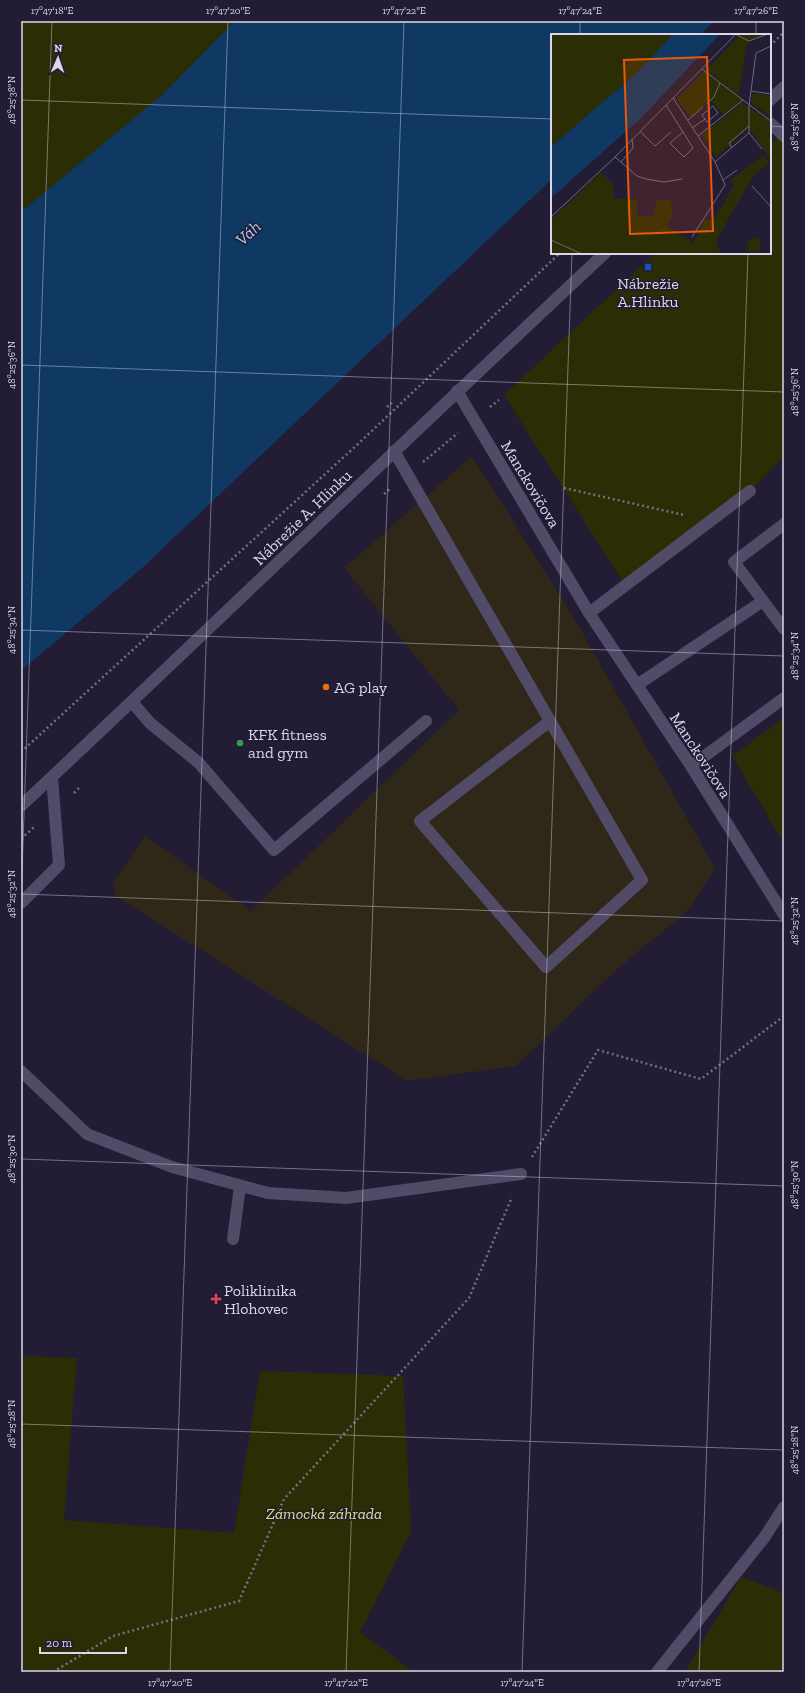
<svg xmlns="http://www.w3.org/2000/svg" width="805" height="1693" font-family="'Zilla Slab',serif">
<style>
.industrial{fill:#2f2717}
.green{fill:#2b2e05}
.water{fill:#0f3963}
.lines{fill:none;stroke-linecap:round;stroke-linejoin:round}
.path{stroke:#746f85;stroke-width:2.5;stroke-dasharray:2 3;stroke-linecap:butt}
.lane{stroke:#514b68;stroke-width:12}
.street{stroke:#514b68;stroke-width:12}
.ticks{fill:none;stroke:#dad7e8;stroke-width:1;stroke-opacity:0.45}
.transit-dot{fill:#1a4fb4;stroke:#221c35;stroke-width:1.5}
.food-dot{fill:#e8710a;stroke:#221c35;stroke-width:1.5}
.leisure-dot{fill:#2e9e5b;stroke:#221c35;stroke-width:1.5}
.health-dot{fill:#e0444e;stroke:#221c35;stroke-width:1.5}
.labels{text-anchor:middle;stroke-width:3;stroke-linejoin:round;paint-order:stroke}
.poi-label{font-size:16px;fill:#dad7e8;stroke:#221c35;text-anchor:start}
.street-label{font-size:16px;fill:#dad7e8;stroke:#221c35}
.park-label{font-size:16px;font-style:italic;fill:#dde573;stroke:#221c35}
.water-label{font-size:17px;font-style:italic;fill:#b1cdee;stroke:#221c35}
.inset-road{fill:none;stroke:#6c677d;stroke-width:1}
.view{fill:#e8590c;fill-opacity:0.15;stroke:#e8590c;stroke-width:2}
.inset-edge{fill:none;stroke:#dad7e8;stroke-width:2}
.neatline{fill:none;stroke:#dad7e8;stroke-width:1.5}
.ticks-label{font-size:10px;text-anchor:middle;fill:#dad7e8}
</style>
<rect width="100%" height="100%" fill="#221c35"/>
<polygon class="industrial" points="472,456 572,614 715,868 690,909 615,971 516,1066 407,1081 116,896 113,882 145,836 251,911 459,710 344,568"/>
<g class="green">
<polygon points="21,21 235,21 162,95 21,212"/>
<polygon points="782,134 784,136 784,457 750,491 625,585 504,395 655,253 770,253 770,145"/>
<polygon points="784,718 784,843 732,756"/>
<polygon points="21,1356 77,1358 64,1520 234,1533 260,1371 403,1376 411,1532 360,1632 414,1672 21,1672"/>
<polygon points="741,1577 784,1593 784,1672 685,1672"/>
</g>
<polygon class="water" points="235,21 714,21 700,35 552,35 552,179 142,568 21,671 21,212 162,95"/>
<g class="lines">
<g class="path">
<polyline points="770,46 784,32"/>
<polyline points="387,407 392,403"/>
<polyline points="490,407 499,400"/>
<polyline points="423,462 458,433"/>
<polyline points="564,488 684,515"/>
<polyline points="384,494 391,488"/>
<polyline points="21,752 358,444 560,253"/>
<polyline points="74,793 80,787"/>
<polyline points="21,839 34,827"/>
<polyline points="532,1157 598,1050 701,1079 784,1016"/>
<polyline points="53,1672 113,1636 239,1601 284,1499 469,1298 512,1197"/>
</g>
<g class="lane">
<polyline points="770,123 784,136"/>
<polyline points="457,391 589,613 691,766 784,915"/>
<polyline points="394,451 642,880 546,967 420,821 550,721"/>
<polyline points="784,524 734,562 784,629"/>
<polyline points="589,613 750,491"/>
<polyline points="637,685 763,601"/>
<polyline points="132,702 150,723 199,763 274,850 426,721"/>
<polyline points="691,766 784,698"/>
<polyline points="21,903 59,865 52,777"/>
<polyline points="21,1071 87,1134 172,1167 268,1193 346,1198 521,1174"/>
<polyline points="233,1239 240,1186"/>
<polyline points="657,1672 764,1538 784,1507"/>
</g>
<g class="street">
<polyline points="770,100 784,87"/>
<path d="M21,806C217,622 409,436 605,253"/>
</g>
</g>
<path class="ticks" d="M580,35V21M756,35V21M21,100L552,119M770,126L784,127M21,365L784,392M21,630L784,656M21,894L784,921M21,900L52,21M21,1159L784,1186M21,1424L784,1450M170,1672L228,21M346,1672L404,21M522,1672L572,253M699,1672L748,253"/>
<rect class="transit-dot" x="644" y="263" width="8" height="8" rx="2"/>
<circle class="food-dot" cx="326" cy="687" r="4"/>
<circle class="leisure-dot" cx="240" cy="743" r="4"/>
<path class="health-dot" d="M214 1293h4v4h4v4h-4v4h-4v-4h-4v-4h4z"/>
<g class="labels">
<g class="poi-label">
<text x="648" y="289" text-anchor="middle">Nábrežie<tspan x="648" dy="18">A.Hlinku</tspan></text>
<text x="334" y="693">AG play</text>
<text x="248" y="740">KFK fitness<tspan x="248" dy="18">and gym</tspan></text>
<text x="224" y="1296">Poliklinika<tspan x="224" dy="18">Hlohovec</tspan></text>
</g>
<g class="street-label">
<text transform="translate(531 484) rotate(59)" y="6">Manckovičova</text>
<text transform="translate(302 517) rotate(-44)" y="6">Nábrežie A. Hlinku</text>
<text transform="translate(701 755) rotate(57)" y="6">Manckovičova</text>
</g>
<g class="park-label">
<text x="324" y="1519">Zámocká záhrada</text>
</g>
<g class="water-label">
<text transform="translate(248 233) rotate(-43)" y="6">Váh</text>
</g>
</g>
<g transform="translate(551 34)">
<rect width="220" height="220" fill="#221c35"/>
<path d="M0,0H122L90,35L0,113ZM190,0H218L199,7L195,13L188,61L155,36ZM154,37L192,66L173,82L159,66L140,84L126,65ZM202,59L220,62V83L200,69ZM191,69L220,87V126L198,94L165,123L151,101ZM212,121L218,129L202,142L165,207L170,220H0V186L50,138L62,150L63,165H86V182H103L105,166H120L121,182L116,192L142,209L155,185L162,187L184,150L180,146ZM196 211a7 7 0 1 1 14 0a7 7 0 1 1-14 0Z" fill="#2b2e05"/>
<path d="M122,0H169L90,84L0,164V113L90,35Z" fill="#0f3963"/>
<path class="inset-road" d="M184,0L198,7L217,0M151,35L192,66M200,57L220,60M122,64L164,128L174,151L141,203M156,70L163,63L169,49M115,71L142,114L133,123L119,109L132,98M136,87L152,73M141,94L154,85L156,88L167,79L162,72L151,81L154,85M89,97L104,112L120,98M147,102L192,66L220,87M181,114L178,109L198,92M211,115L198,99V72L205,19L220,12M64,123L86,142L95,145L113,148L131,145M70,128L82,114L81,105M164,128L198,99M172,146L186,136M201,152L220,173M0,183L63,124L185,0M0,206L31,220"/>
<path class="view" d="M156,23L162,197L79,200L73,26Z"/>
<rect width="220" height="220" class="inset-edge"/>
</g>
<rect width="805" height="1693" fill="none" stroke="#221c35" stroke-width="44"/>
<g transform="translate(58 58) rotate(2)" stroke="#221c35" stroke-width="3" paint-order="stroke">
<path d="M0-3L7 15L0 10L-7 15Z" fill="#dad7e8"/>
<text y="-6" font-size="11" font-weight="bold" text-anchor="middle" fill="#dad7e8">N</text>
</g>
<path d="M40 1647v6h86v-6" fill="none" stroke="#dad7e8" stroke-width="2"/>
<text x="46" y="1647" font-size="12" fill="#dad7e8" stroke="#221c35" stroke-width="3" paint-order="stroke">20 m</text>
<rect x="22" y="22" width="761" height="1649" class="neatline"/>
<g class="ticks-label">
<text x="52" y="14">17°47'18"E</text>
<text x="228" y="14">17°47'20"E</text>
<text x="404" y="14">17°47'22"E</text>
<text x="580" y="14">17°47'24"E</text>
<text x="756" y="14">17°47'26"E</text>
<text transform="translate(11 100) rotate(-90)" y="4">48°25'38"N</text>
<text transform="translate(794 127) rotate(-90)" y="4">48°25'38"N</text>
<text transform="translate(11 365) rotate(-90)" y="4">48°25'36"N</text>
<text transform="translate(794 392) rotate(-90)" y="4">48°25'36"N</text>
<text transform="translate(11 630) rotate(-90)" y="4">48°25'34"N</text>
<text transform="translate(794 656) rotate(-90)" y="4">48°25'34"N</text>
<text transform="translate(11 894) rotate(-90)" y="4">48°25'32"N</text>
<text transform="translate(794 921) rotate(-90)" y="4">48°25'32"N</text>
<text transform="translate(11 1159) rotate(-90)" y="4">48°25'30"N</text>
<text transform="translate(794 1185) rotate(-90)" y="4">48°25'30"N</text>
<text transform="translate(11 1424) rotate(-90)" y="4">48°25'28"N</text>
<text transform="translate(794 1450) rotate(-90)" y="4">48°25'28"N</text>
<text x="170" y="1686">17°47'20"E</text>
<text x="346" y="1686">17°47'22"E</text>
<text x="522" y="1686">17°47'24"E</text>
<text x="699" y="1686">17°47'26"E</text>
</g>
</svg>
